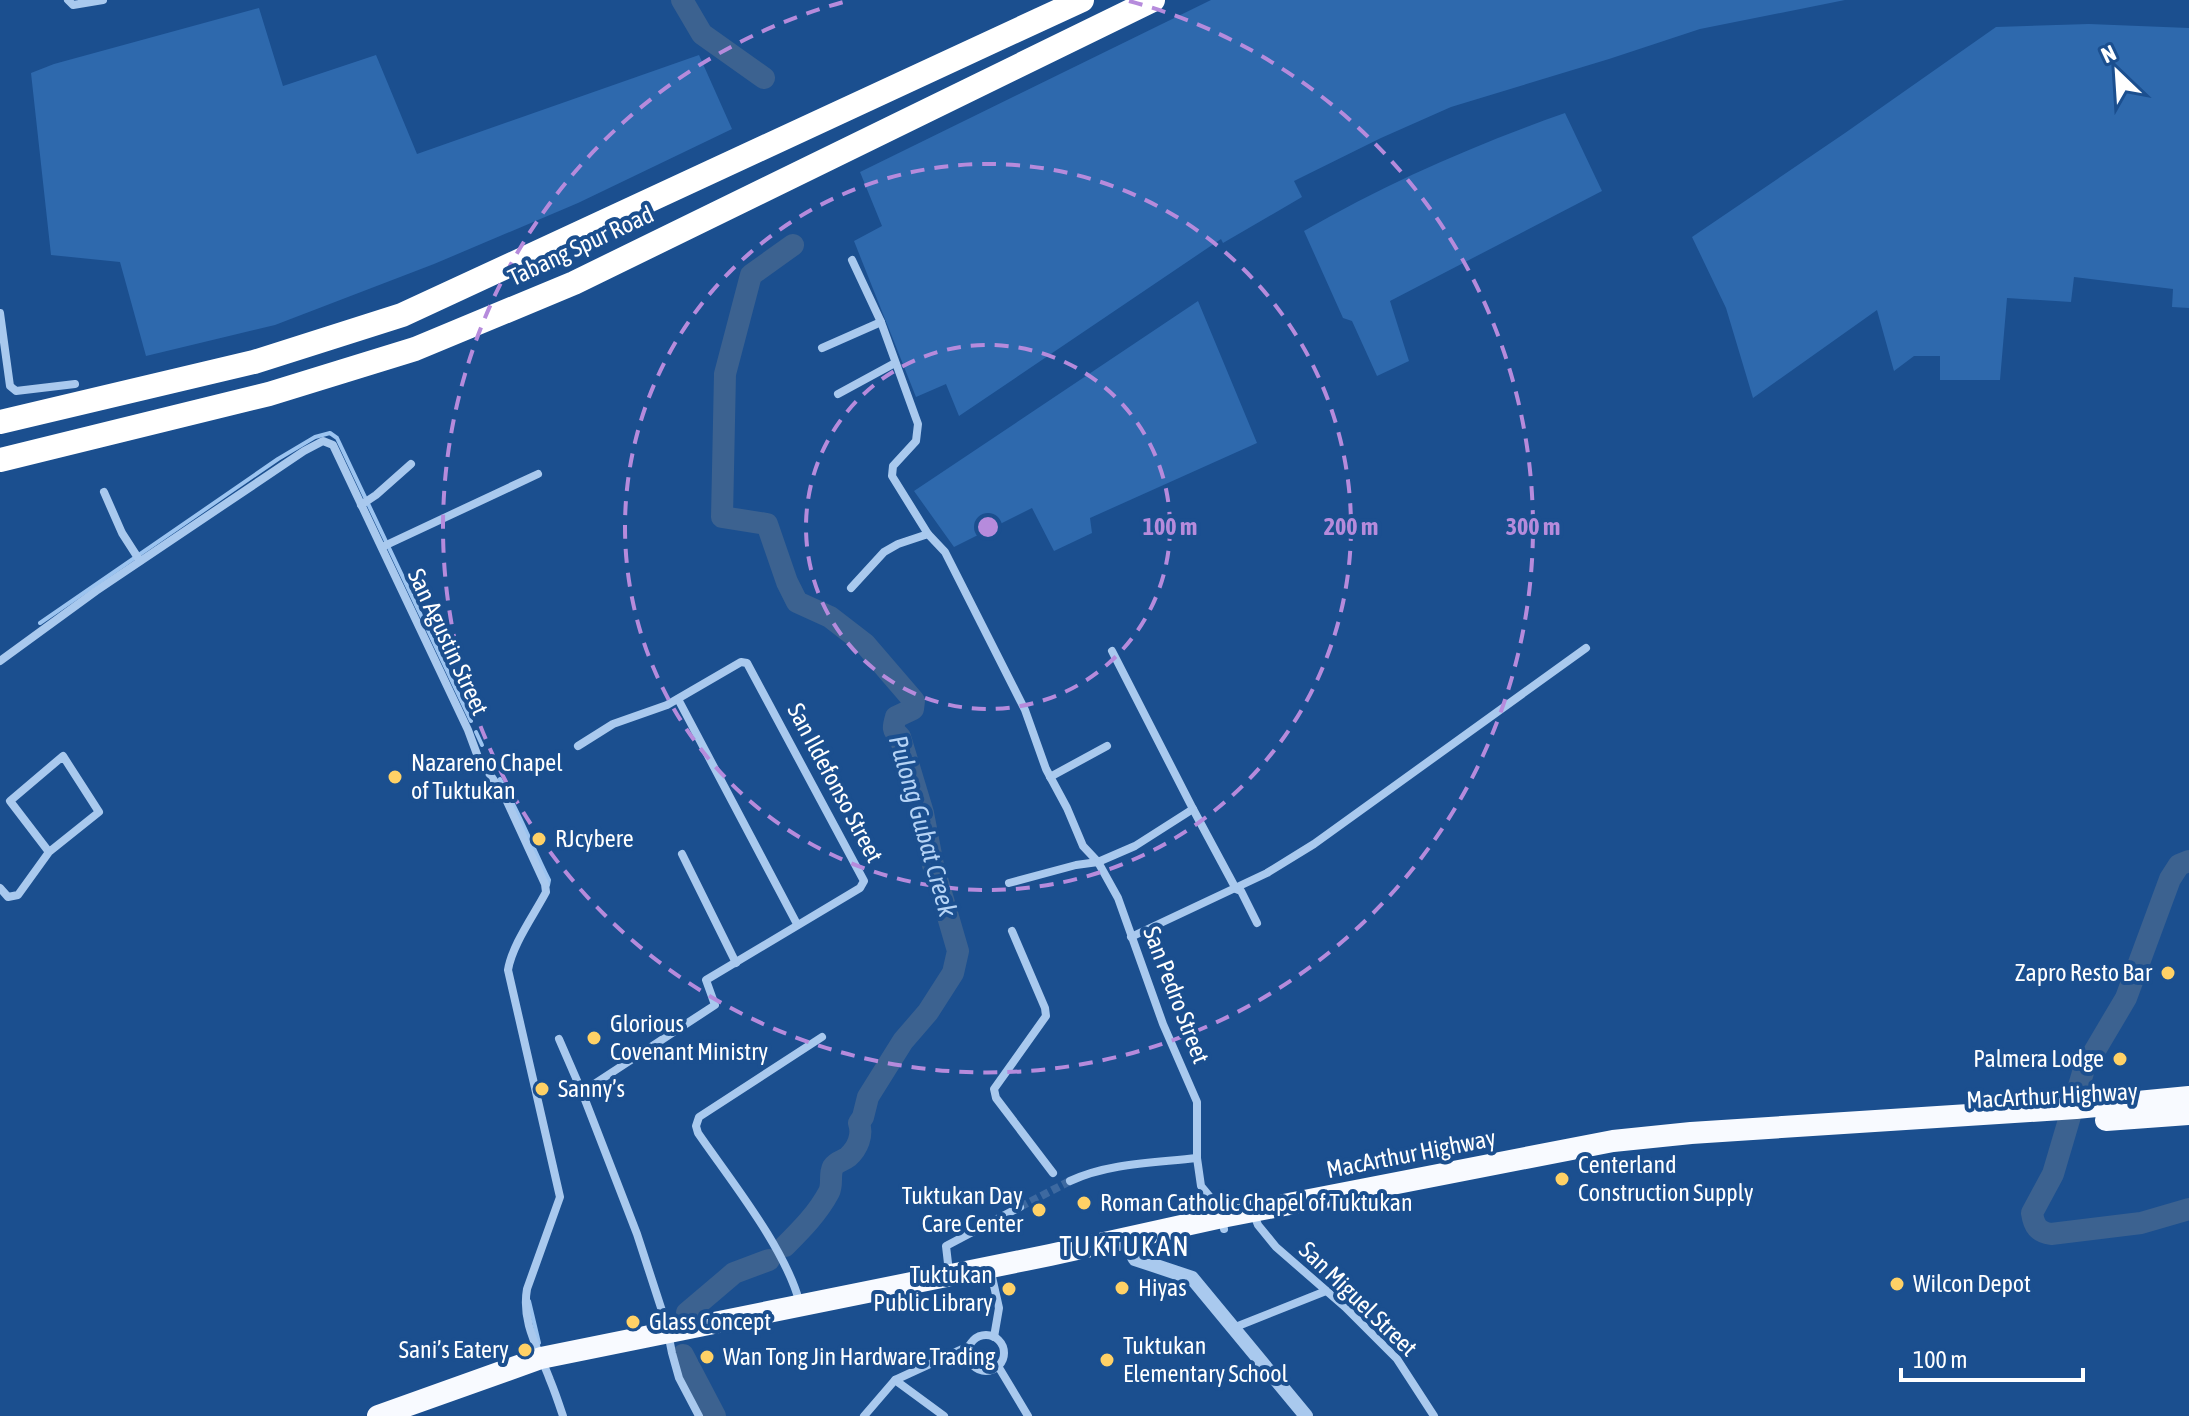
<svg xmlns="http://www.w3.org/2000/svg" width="2189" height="1416" font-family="'Asap Condensed',sans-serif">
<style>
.green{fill:#2e69ad}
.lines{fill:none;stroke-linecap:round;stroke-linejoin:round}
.stream{stroke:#9cc4f0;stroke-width:4}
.river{stroke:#3c6290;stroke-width:22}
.minor-tunnel{stroke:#3d69a0;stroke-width:8;stroke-dasharray:8 4;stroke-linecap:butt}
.minor{stroke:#a9c9ee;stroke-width:8}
.tertiary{stroke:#a9c9ee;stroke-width:14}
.trunk{stroke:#f8faff;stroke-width:22}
.motorway{stroke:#fff;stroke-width:24}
.ring{fill:none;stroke:#b68bdc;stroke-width:4;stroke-dasharray:14 10}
.poi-dot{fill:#ffd166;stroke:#1b4f8f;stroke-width:3}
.labels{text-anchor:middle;stroke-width:8;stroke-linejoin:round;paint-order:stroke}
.street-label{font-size:24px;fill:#fff;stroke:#1b4f8f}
.poi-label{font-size:24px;fill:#fff;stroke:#1b4f8f;text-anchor:start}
.water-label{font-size:26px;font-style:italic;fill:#b5d3f5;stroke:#1b4f8f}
.quarter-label{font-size:28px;letter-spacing:2px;fill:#fff;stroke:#1b4f8f}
.centre{fill:#b68bdc;stroke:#1b4f8f;stroke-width:4}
.ring-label{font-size:24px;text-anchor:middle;font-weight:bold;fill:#b68bdc;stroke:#1b4f8f;stroke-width:8;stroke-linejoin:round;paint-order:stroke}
</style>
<rect width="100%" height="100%" fill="#1b4f8f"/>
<g class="green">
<polygon points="1211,0 1845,0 1700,29 1609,59 1451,107 1381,138 1294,181 1302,197 1223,243 1221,239 959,416 946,384 916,397 854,241 882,226 860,172"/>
<polygon points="259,8 283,86 376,55 417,154 699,55 732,129 578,203 434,264 275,325 146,356 120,262 51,255 31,73 54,64"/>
<polygon points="2089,24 2189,28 2189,308 2172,307 2173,289 2074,277 2071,302 2007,298 2000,380 1940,380 1940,356 1914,356 1894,371 1877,310 1753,398 1726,308 1692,237 1845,133 1996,27"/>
<path d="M1565,113L1602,191L1390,301L1409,361L1377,376L1352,321L1343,318L1304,231C1387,183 1474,145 1565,113Z"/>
<polygon points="1198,301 1257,443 1090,518 1092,533 1054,551 1032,508 954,547 914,491"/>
</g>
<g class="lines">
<g class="stream">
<polyline points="40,623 278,459 315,437 330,433 337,438 471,721"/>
<polyline points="476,732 482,745"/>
<path d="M500,779C519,812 532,846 549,880L548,885"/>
<polyline points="529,1301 539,1343"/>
</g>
<g class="river">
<polyline points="682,0 702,34 764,78"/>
<path d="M2189,861L2179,865L2170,879L2126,998L2084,1069L2053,1174L2032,1213C2034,1226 2038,1232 2051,1234L2141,1223L2189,1209"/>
<path d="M785,1246C801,1230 818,1213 829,1192C833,1184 829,1175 833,1167C837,1161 843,1161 848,1157C858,1148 863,1135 859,1123L863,1117L868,1097L903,1041L928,1012L953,973L958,951L933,865L923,813L900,737C892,730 893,727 896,717L913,709L914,701L865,644L830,617L797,602L787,582L767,524L722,517L725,374L751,275L793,245"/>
<polyline points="687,1313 734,1273 769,1260"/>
<polyline points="683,1355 715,1416"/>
</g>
<polyline class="minor-tunnel" points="1020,1207 1070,1181"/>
<g class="minor">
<polyline points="68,0 73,5 103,0"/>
<polyline points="852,260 881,322 918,424 916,441 893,466 892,476 928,534"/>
<polyline points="0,313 10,386 16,391 75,384"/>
<polyline points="822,348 881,322"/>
<polyline points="838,394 895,363"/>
<polyline points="104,492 122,533 140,561"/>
<polyline points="361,505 376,495 411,464"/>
<polyline points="382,547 538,474"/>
<polyline points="851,588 884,552 898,544 928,534 945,552 1025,710 1046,769 1067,808 1083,846 1098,862 1135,846 1193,809 1112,651"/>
<path d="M0,661L96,591L304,451L323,441L333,445L468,730L478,757L504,795L545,884L546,892C534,915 512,945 508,970L560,1197L527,1289C521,1323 539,1350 550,1380C555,1392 559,1404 563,1416"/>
<polyline points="678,699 797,924"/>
<polyline points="578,746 613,724 667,705 741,662 747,663 864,881 860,888 706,980 715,1005 582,1092 637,1234 666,1323 672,1353 679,1378 699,1416"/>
<polyline points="1050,777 1107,746"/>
<polyline points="1193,809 1236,889 1241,891 1257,923"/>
<polyline points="682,854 736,963"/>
<polyline points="1009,883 1076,865 1098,862 1118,898 1163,1024 1197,1102 1197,1158 1201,1186 1220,1209 1224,1229"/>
<polyline points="0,888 8,897 18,895 49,852 99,812 63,756 10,801 49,852"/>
<polyline points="1012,931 1045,1008 1046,1016 994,1089 996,1098 1053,1173"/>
<polyline points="1131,937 1267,873 1314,844 1586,648"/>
<polyline points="559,1039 582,1092"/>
<path d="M1070,1181C1109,1163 1154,1163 1197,1158"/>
<polyline points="1253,1212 1258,1225 1276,1247 1345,1307 1397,1359 1434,1416"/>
<polyline points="990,1268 999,1308 994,1337"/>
<polyline points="949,1272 946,1246 1020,1207"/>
<path d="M800,1304C786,1249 731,1181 698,1133L696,1126L699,1117L822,1037"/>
<polyline points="1233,1328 1326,1291"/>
<circle cx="986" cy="1353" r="18"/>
<polyline points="998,1366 1028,1416"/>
<polyline points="895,1380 944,1416"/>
<polyline points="864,1416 895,1380 969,1346"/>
</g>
<polyline class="tertiary" points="1128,1238 1130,1250 1135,1259 1192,1278 1306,1416"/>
<g class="trunk">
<polyline points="2106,1120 2189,1114"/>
<polyline points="378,1416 541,1358 1050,1255 1222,1217 1613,1141 1691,1133 2076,1108 2189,1097"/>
</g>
<g class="motorway">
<polyline points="0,422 254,362 402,315 1082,0"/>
<polyline points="0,460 269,394 415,349 574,283 1153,0"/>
</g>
</g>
<g class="ring">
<circle cx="988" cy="527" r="182"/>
<circle cx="988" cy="527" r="363"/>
<path d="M1129 1A545 545 0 1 1 847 1"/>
</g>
<g class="poi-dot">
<circle cx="395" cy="777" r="8"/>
<circle cx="539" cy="839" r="8"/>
<circle cx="2168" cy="973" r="8"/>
<circle cx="594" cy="1038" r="8"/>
<circle cx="2120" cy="1059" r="8"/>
<circle cx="542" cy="1089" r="8"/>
<circle cx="1562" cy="1179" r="8"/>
<circle cx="1084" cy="1203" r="8"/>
<circle cx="1039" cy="1210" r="8"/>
<circle cx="1897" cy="1284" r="8"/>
<circle cx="1122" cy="1288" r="8"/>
<circle cx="1009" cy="1289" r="8"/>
<circle cx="633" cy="1322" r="8"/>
<circle cx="525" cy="1350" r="8"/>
<circle cx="707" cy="1357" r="8"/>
<circle cx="1107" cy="1360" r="8"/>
</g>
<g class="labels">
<g class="street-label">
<text transform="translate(581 246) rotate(-25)" y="8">Tabang Spur Road</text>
<text transform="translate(448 642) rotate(65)" y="8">San Agustin Street</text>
<text transform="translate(835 783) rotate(62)" y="8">San Ildefonso Street</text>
<text transform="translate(1176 995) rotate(69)" y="8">San Pedro Street</text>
<text transform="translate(2052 1096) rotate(-3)" y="8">MacArthur Highway</text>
<text transform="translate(1411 1154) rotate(-11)" y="8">MacArthur Highway</text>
<text transform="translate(1358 1299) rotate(44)" y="8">San Miguel Street</text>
</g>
<g class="poi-label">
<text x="411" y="771">Nazareno Chapel<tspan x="411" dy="28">of Tuktukan</tspan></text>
<text x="555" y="847">RJcybere</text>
<text x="2152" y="981" text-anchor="end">Zapro Resto Bar</text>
<text x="610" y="1032">Glorious<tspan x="610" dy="28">Covenant Ministry</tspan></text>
<text x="2104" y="1067" text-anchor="end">Palmera Lodge</text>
<text x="558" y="1097">Sanny’s</text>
<text x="1578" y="1173">Centerland<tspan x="1578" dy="28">Construction Supply</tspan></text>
<text x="1023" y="1204" text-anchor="end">Tuktukan Day<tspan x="1023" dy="28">Care Center</tspan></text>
<text x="1100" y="1211">Roman Catholic Chapel of Tuktukan</text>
<text x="993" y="1283" text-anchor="end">Tuktukan<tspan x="993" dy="28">Public Library</tspan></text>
<text x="1913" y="1292">Wilcon Depot</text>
<text x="1138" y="1296">Hiyas</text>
<text x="649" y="1330">Glass Concept</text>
<text x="1123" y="1354">Tuktukan<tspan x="1123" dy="28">Elementary School</tspan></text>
<text x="509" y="1358" text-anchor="end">Sani’s Eatery</text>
<text x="723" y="1365">Wan Tong Jin Hardware Trading</text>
</g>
<g class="water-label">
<text transform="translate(923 826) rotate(74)" y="9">Pulong Gubat Creek</text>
</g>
<g class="quarter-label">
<text x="1125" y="1256">TUKTUKAN</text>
</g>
</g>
<circle cx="988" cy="527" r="12" class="centre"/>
<g class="ring-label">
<text x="1170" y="535">100 m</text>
<text x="1351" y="535">200 m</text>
<text x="1533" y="535">300 m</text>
</g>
<g transform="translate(2117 72) rotate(335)" stroke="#1b4f8f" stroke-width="6" paint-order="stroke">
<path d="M0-6L14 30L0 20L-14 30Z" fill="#ffffff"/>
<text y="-12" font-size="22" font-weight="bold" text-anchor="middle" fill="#ffffff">N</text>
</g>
<path d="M1901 1368v12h182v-12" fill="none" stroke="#ffffff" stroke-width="4"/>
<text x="1913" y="1368" font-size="24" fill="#ffffff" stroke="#1b4f8f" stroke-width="6" paint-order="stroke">100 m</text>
</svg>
